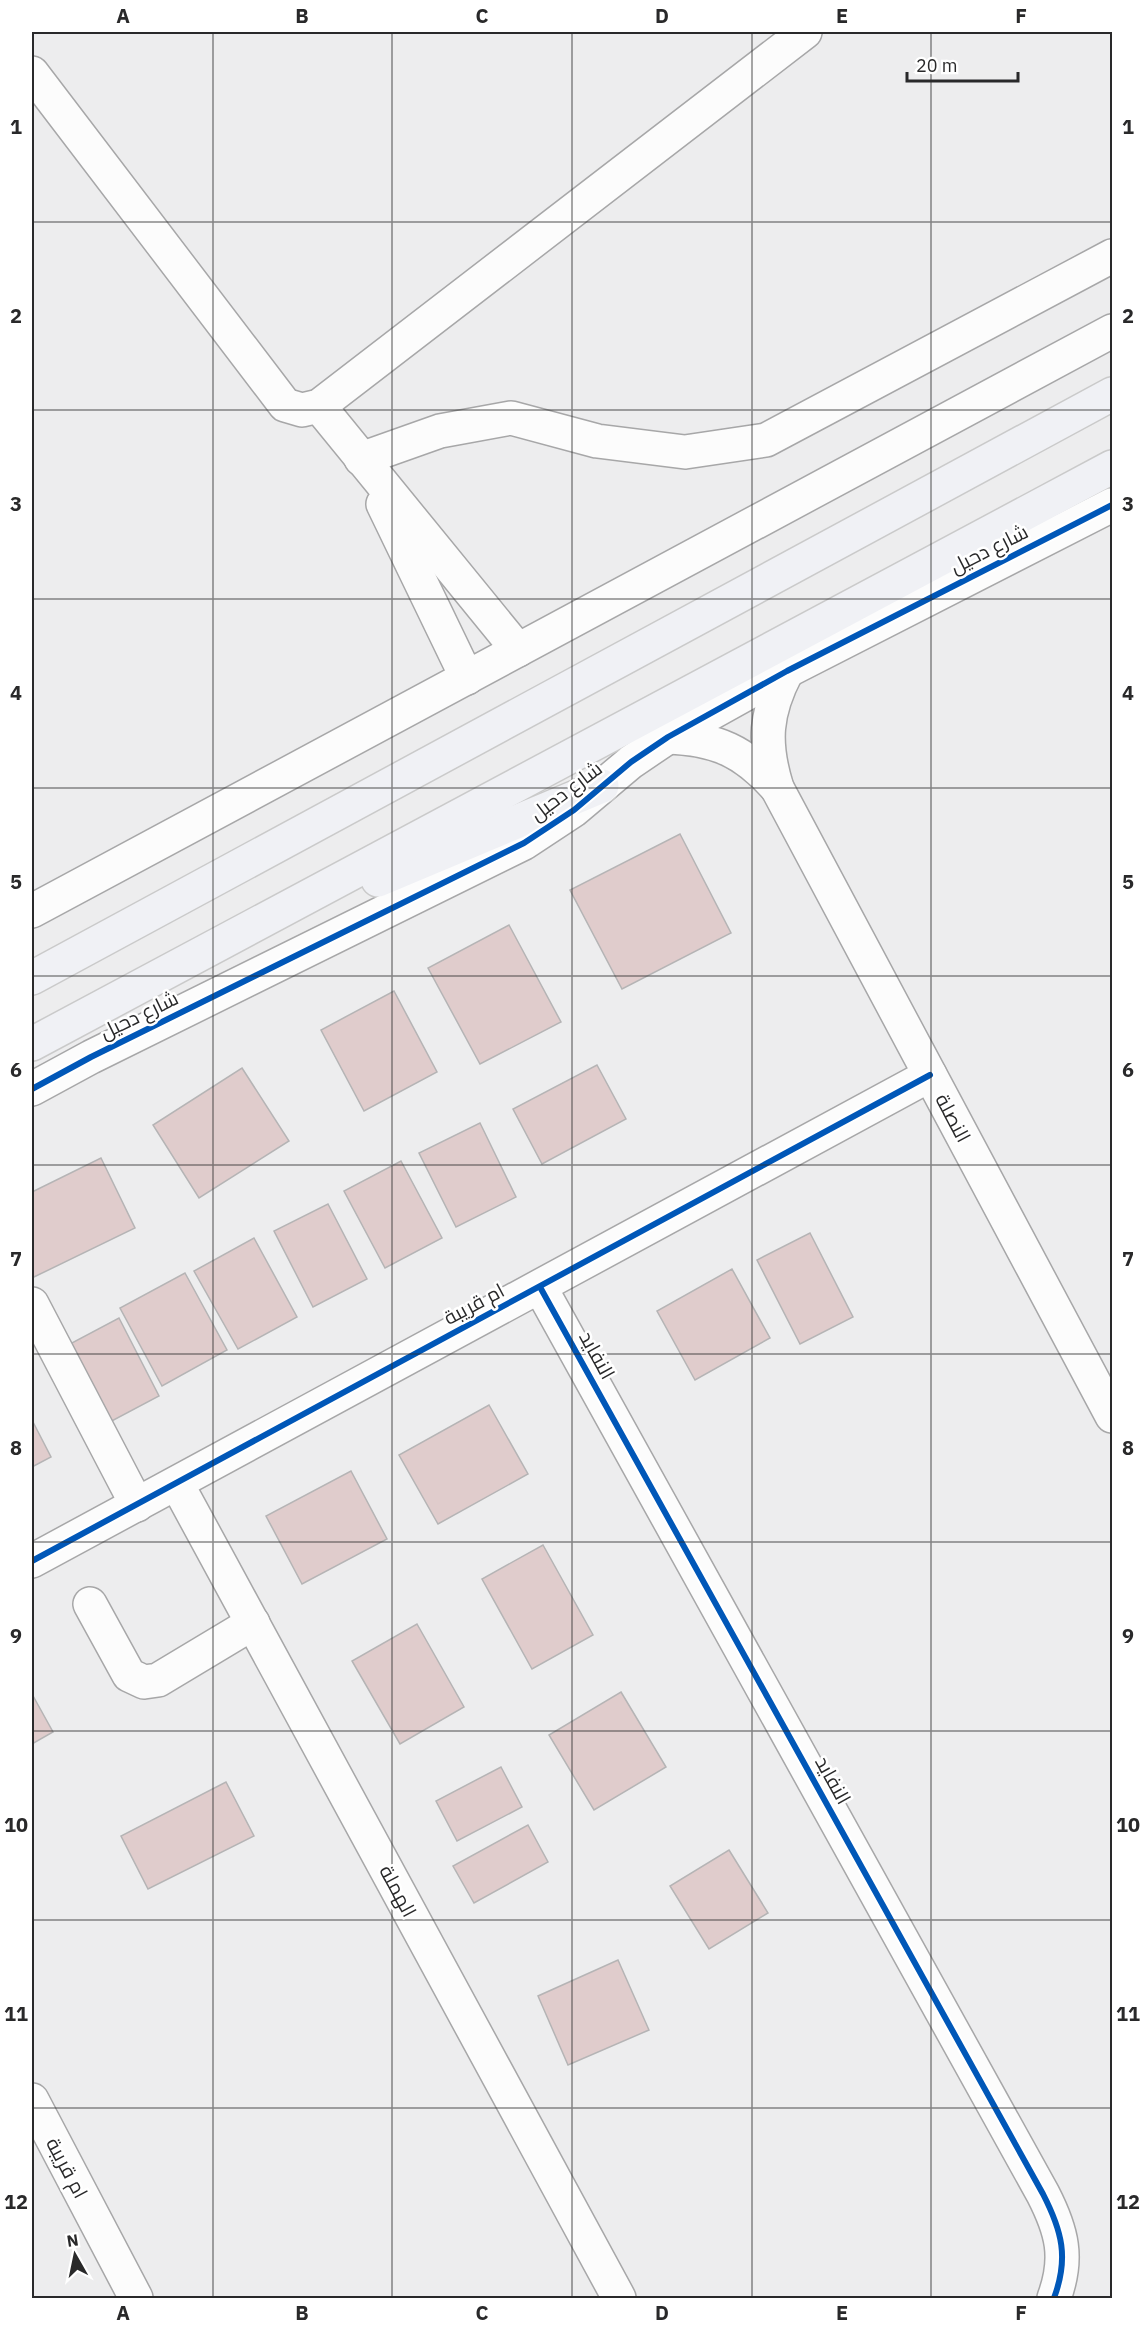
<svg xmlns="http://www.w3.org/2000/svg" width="1144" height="2330" font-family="'IBM Plex Sans',Cairo,sans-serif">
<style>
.building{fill:#e0cccc;stroke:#b5b4b5;stroke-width:1.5}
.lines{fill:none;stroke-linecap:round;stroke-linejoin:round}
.minor-casing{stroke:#a7a7a8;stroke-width:36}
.major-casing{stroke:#cacaca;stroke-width:36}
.minor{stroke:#fcfcfc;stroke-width:33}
.major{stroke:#f0f1f5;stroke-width:33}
.cycleway-casing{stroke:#fff;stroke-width:10}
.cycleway{stroke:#0057b8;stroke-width:6}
.grid{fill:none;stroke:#29292a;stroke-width:1.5;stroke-opacity:0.55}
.labels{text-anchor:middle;stroke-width:5;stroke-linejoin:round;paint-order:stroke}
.street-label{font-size:20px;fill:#29292a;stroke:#fff}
.neatline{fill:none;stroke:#29292a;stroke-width:2}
.grid-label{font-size:20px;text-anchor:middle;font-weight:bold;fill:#29292a}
</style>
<rect width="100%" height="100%" fill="#ededee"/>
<g class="building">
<polygon points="680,834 731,933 622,989 570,890"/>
<polygon points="509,925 561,1022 480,1064 428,968"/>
<polygon points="394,991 437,1072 364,1111 321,1030"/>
<polygon points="597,1065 626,1119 542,1164 513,1109"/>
<polygon points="242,1068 289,1141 199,1198 153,1125"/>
<polygon points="480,1123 516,1197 456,1227 419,1153"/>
<polygon points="101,1158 135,1228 34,1277 32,1273 32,1192"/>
<polygon points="401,1161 442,1238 385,1268 344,1191"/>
<polygon points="328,1204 367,1279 313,1307 274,1231"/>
<polygon points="810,1233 853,1317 800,1344 757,1260"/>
<polygon points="254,1238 297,1317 238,1349 194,1271"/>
<polygon points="732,1269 770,1338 695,1380 657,1311"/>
<polygon points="185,1273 227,1350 162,1386 120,1308"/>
<polygon points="119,1318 159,1396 108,1423 68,1345"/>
<polygon points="489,1405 528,1474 438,1524 399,1455"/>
<polygon points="32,1420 51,1457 32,1467"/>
<polygon points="351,1471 387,1539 302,1584 266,1516"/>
<polygon points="543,1545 593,1635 532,1669 482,1579"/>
<polygon points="417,1624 464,1707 400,1744 352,1661"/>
<polygon points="621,1692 666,1767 594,1810 549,1735"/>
<polygon points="32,1694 53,1732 32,1744"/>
<polygon points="501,1767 522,1807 457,1841 436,1801"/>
<polygon points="226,1782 254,1836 148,1889 121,1836"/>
<polygon points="528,1825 548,1862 474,1903 453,1866"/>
<polygon points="729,1850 768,1913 709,1949 670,1886"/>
<polygon points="618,1960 649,2030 568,2065 538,1996"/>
</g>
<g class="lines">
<defs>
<g id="minor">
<polyline points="32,73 285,405 302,410 319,406 805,32"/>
<polyline points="319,406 518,650"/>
<polyline points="361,459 440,431 511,418 597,441 685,452 766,440 1112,256"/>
<polyline points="383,504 467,678"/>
<path d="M787,671C765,713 763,743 777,788L1112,1416"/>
<path d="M668,737C717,739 744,751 777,788"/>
<polyline points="32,911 1112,331"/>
<polyline points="32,1089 91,1057 524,843 574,810 631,762 668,737 787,671 1112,505"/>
<path d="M540,1287L1043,2194C1062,2231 1069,2258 1054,2298"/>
<polyline points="32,1304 137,1505"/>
<polyline points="177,1484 619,2298"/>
<polyline points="32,1561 930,1075"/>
<polyline points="90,1604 129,1675 144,1682 158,1680 253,1623"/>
<polyline points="32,2100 136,2298"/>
</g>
<g id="major">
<polyline points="378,880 602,786"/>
<polyline points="32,978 1112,394"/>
<polyline points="32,1044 1112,467"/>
</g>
</defs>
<use href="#minor" class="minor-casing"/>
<use href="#major" class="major-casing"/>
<use href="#minor" class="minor"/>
<use href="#major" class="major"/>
<defs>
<g id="cycleway">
<polyline points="32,1089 91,1057 524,843 574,810 631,762 668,737 787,671 1112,505"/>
<path d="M540,1287L1043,2194C1062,2231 1069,2258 1054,2298"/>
<polyline points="32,1561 930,1075"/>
</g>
</defs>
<use href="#cycleway" class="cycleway-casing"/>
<use href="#cycleway" class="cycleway"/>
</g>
<path class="grid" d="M213,32V2298M392,32V2298M572,32V2298M752,32V2298M931,32V2298M32,222H1112M32,410H1112M32,599H1112M32,788H1112M32,976H1112M32,1165H1112M32,1354H1112M32,1542H1112M32,1731H1112M32,1920H1112M32,2108H1112"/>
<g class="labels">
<g class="street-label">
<text transform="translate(989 549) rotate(-27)" y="7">شارع دحيل</text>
<text transform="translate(566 791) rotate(-37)" y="7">شارع دحيل</text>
<text transform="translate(139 1015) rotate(-26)" y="7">شارع دحيل</text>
<text transform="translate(953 1118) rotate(62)" y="7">النصلة</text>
<text transform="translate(474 1304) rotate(-28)" y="7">ام قريبة</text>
<text transform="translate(597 1355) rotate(61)" y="7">النفايد</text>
<text transform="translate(833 1780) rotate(61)" y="7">النفايد</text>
<text transform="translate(398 1891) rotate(62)" y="7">الهملة</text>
<text transform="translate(67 2168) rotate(62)" y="7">ام قريبة</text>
</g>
</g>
<rect width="1144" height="2330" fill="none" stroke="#ffffff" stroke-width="66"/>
<g transform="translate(75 2255) rotate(351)" stroke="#ffffff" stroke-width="4.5" paint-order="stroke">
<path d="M0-4.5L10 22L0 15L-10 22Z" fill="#29292a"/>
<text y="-9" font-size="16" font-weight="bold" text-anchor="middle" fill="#29292a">N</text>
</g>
<path d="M907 72v9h111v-9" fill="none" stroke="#29292a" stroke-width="3"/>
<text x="916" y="72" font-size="18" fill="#29292a" stroke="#ffffff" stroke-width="4.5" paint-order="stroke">20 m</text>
<rect x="33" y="33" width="1078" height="2264" class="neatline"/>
<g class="grid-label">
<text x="123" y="23">A</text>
<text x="302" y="23">B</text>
<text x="482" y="23">C</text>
<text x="662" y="23">D</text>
<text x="842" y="23">E</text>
<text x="1021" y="23">F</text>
<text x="16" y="134">1</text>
<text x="1128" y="134">1</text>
<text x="16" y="323">2</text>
<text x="1128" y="323">2</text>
<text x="16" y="511">3</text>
<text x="1128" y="511">3</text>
<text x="16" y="700">4</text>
<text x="1128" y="700">4</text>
<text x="16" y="889">5</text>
<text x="1128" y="889">5</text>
<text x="16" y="1077">6</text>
<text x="1128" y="1077">6</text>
<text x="16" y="1266">7</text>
<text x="1128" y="1266">7</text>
<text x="16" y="1455">8</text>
<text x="1128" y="1455">8</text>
<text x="16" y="1643">9</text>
<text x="1128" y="1643">9</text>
<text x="16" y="1832">10</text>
<text x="1128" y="1832">10</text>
<text x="16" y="2021">11</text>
<text x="1128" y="2021">11</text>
<text x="16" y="2209">12</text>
<text x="1128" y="2209">12</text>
<text x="123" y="2320">A</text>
<text x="302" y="2320">B</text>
<text x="482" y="2320">C</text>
<text x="662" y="2320">D</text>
<text x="842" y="2320">E</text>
<text x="1021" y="2320">F</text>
</g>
</svg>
